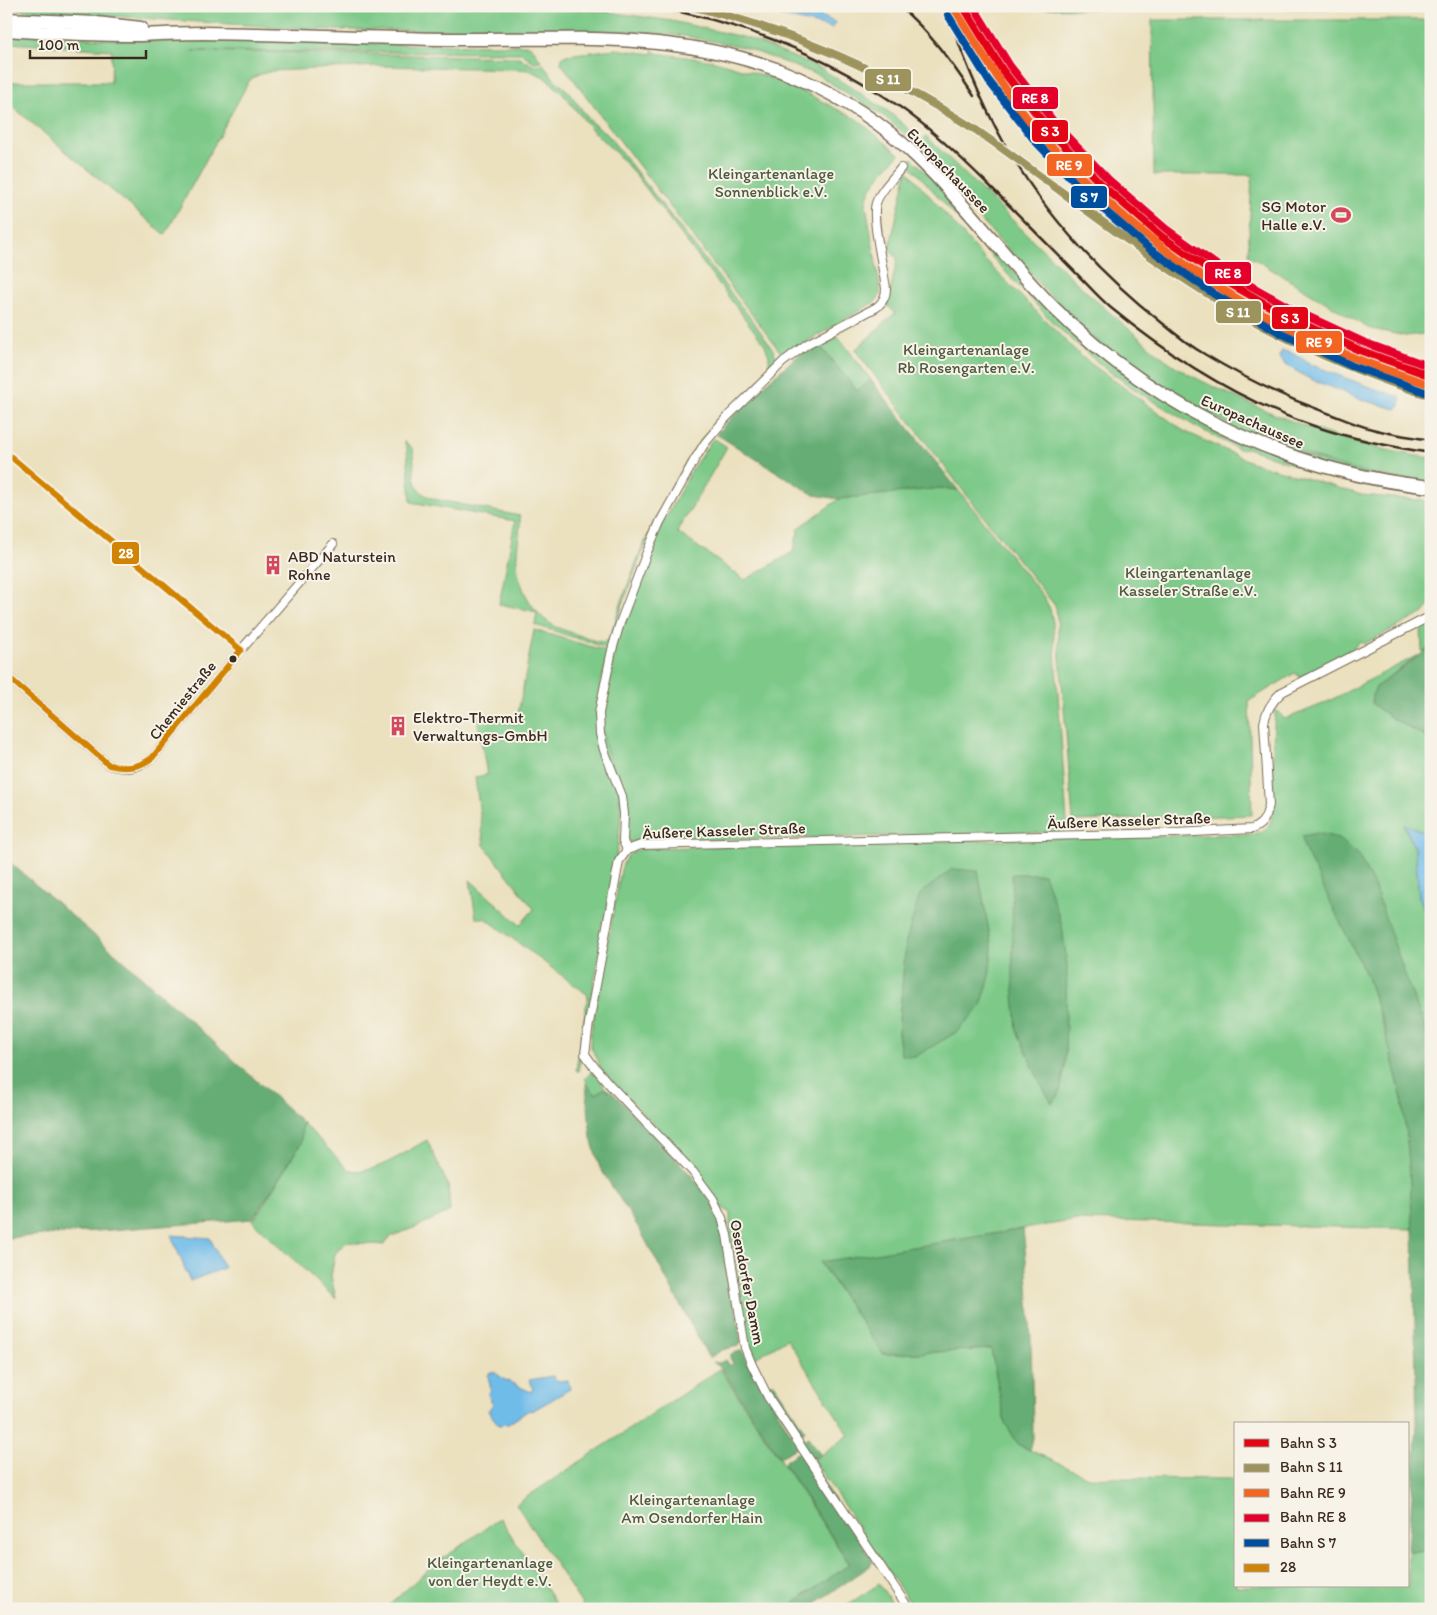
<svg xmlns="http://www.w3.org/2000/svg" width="1437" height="1615" font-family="Itim,sans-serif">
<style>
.green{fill:#7cc988;stroke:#5c7a53;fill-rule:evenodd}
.forest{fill:#65ad74;stroke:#506c49}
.water{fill:#6fbce9;stroke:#557384}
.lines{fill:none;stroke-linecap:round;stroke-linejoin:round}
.street-casing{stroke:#796a56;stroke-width:10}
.primary-casing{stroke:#796a56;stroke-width:15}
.street{stroke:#fff;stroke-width:8}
.primary{stroke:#fff;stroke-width:12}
.rail{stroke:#3b2a1e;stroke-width:2.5}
.bus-1-casing{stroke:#f7f3e8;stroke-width:10}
.bus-1{stroke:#d18303;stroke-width:6}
.rail-1-casing{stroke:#f7f3e8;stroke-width:11}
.rail-2-casing{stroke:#f7f3e8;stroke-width:11}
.rail-3-casing{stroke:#f7f3e8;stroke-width:11}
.rail-4-casing{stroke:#f7f3e8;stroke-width:11}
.rail-5-casing{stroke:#f7f3e8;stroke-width:11}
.rail-1{stroke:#e30614;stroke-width:8}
.rail-2{stroke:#9d945d;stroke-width:8}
.rail-3{stroke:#f26522;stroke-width:8}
.rail-4{stroke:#e4002b;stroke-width:8}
.rail-5{stroke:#004f9e;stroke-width:8}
.bus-dot{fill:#3b2a1e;stroke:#f7f3e8;stroke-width:2}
.labels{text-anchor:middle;stroke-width:4;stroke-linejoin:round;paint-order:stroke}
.street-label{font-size:16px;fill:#3b2a1e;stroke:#f7f3e8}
.park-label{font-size:16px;fill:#4e5a3e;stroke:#f7f3e8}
.poi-label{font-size:16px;fill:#3b2a1e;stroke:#f7f3e8;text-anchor:start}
.line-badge{stroke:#f7f3e8;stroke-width:2}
.badge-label{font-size:14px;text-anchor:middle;font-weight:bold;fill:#fff}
</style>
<rect width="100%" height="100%" fill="#f7f3e8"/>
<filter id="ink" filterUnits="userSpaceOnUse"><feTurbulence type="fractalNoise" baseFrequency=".02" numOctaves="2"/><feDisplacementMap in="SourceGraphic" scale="10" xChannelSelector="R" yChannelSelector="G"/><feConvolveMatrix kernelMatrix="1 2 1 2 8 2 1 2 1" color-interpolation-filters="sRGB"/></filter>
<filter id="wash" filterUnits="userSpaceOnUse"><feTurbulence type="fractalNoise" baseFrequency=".0096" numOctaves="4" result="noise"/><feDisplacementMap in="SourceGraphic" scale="20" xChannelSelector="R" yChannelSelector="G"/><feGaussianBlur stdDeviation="1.12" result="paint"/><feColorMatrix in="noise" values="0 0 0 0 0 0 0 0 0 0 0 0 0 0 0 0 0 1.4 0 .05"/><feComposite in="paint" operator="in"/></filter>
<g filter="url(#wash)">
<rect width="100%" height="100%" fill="#ebe1bf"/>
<g class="green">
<polygon points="6,6 535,6 608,12 672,21 747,38 822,69 889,112 918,137 915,142 885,117 818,75 743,47 685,36 626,31 335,30 229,24 6,9"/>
<polygon points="1026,6 1395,6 1396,9 1079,9 1031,8"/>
<polygon points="1152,20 1431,20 1431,333 1405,336 1368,328 1248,255 1252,175 1154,175"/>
<path d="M29,35L175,42L240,40L375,44L529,45L533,48L541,61L534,62L521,53L193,51L519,57L532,65L543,64L555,80L568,91L592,123L607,134L755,324L774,351L777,360C772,372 762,380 752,388C738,402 722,416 710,432C664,492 630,574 610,646L607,648L535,625L537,612L499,604L515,521L411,502L407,449L404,441L413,449C416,471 407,489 434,499L520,516C521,531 516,547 517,562C518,585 531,611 551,624C558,629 568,631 576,634C584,637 593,641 602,642L609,639L611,635C632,567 662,493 704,436C716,420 732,407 747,393C755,385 764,377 769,367V356L765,345L636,175L617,154L593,131L563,94L546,78L529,70L517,69L379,66L272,71L258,75L249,81L165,235L6,101V82H111L112,50L9,43L16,36Z"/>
<path d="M615,49L653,54L652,49L656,53L715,61L768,77L804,92L858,120L899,154C887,169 867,185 866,205L880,287V295L876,301L805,343L785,358L561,63L562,58L566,55Z"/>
<path d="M926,136L1076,282C1095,300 1116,318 1136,335C1148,345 1161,357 1175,366C1190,376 1208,384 1225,392C1291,424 1359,448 1431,458V484L1352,470L1245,434L1143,377L1072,320L917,150Z"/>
<polygon points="912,158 931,177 1032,291 1218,431 1431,492 1431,496 1365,486 1319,474 1248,448 1238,449 1193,425 1137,391 1102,366 1056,326 1002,268 910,165"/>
<polygon points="908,171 985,260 1083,358 1184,431 1251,462 1362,495 1428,501 1431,517 1431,604 1424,613 1364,644 1360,641 1352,650 1300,677 1295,673 1249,701 1252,815 1073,821 1056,607 961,488 855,350 895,313 887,305 897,261 897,258 889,250 906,175"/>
<polygon points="838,336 871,380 857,391 822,348"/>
<polygon points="715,439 727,447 677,532 745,580 793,552 799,528 839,499 941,488 958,490 1044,597 1050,609 1053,622 1067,822 1064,830 1061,832 630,842 626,840 626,818 605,745 601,716 617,640 627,612 661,526 693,468 712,440"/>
<polygon points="1431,619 1431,647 1422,652 1421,626"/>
<polygon points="534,630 606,651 608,654 599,693 596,713 619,791 621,812 619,838 603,935 578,1072 576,1070 588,995 485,918 476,918 470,880 520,925 534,909 484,845 475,777 487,775 477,717 516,724"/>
<path d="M1418,655L1376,687L1372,696L1373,704L1390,717L1431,740V835L1404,825L1415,849L1419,896L1431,926V1037L1428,1034L1410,989L1367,977C1380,1017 1395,1057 1402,1099C1409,1141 1410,1186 1413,1229L1077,1220L820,1263L883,1354H898L991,1349L1005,1423L1019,1445L1088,1477L1121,1478L1231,1479L1236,1480V1586H1408V1551H1431V1609H914L813,1460L849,1435L787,1339L752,1360L745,1335L735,1256L730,1234V1212L720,1207L696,1170L601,1069L590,1045L591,1032L621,870C627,851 633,850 652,848L1254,834L1262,831L1269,826L1273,812V746L1275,709L1285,719L1323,704ZM978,872L992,948L901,1055L898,1033L906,941Z"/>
<polygon points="590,1073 596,1074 605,1088 596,1094 586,1084 587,1081 585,1079"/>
<path d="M302,1122L348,1169C371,1178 406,1151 427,1140L448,1185L450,1211L421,1225L390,1237L384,1245L346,1242L335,1254L331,1276L336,1299L253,1222L301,1143Z"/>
<polygon points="720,1369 850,1565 785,1609 585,1609 516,1504"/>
<polygon points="500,1518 559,1609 385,1609 432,1566"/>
<polygon points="879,1584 896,1609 841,1609"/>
</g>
<g class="forest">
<path d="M814,343L818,344L857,391L871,380L958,490L941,488L839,499L814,495L716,434C746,401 779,370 814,343Z"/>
<polygon points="1431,647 1431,740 1390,717 1372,704 1372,696 1376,687"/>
<polygon points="1317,833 1338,838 1358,854 1375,888 1410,989 1428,1034 1431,1037 1431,1551 1408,1551 1417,1425 1413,1229 1408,1152 1402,1099 1383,1023 1367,977 1304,848 1302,836"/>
<polygon points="6,859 123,960 302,1122 301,1143 253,1219 6,1238"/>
<polygon points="952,869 978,871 992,948 989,980 981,1006 958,1031 915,1057 901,1055 898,1033 906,941 920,894"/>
<polygon points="1012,874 1044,874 1062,925 1067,966 1065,1068 1059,1096 1052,1103 1041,1085 1017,1031 1013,981"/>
<polygon points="586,1084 596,1094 605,1088 613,1093 691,1175 704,1191 714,1207 722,1225 727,1245 741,1344 738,1346 722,1350 709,1358 640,1230 600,1168 591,1138"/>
<path d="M1023,1229C1031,1299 1032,1368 1033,1438L1030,1450L1019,1445L1005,1423L991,1349L898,1354H883L820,1262Z"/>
<polygon points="740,1351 742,1351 798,1446 780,1458 721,1368 713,1362 719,1363 726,1360 730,1366 733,1363 730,1358 731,1354"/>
<polygon points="773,1382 805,1431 800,1434 795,1434 767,1391 768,1385"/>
<polygon points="808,1437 820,1454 812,1459 802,1444 803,1440"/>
<polygon points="799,1452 804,1453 873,1561 870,1566 807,1609 785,1609 850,1564 784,1464 786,1460"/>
</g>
<g class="water">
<polygon points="763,6 813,6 815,13 836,23 832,28 781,16"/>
<path d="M1282,351C1295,352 1302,360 1313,365C1342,377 1371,388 1400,397V406L1396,409L1363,400L1308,378L1286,365L1279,357Z"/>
<polygon points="1404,824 1431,835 1431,926 1419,896 1415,849"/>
<polygon points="171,1235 210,1238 224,1268 190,1281"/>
<polygon points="490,1372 495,1372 503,1379 531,1392 533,1388 529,1380 553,1376 558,1381 568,1380 570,1389 532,1411 529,1410 508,1424 499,1425 488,1411 493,1404 488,1395 491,1390 488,1376"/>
</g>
</g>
<g filter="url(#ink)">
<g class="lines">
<defs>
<g id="street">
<path d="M6,675L109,765C127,770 137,769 152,758L241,650L333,544"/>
<path d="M627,850L623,841L624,814L622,796L604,750L600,734L599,713L612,650L620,623L647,552L660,522L695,459L705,443L726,418L783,362L807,344L877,307C883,302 886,297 886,289C884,270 871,219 876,203C880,190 893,179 901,168"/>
<path d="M909,1609L768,1397L752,1365L745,1348L727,1235L722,1218L713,1199L693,1172L609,1084L593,1065L585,1054L589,1023L619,861L627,850L641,845L1176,833L1252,829C1264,824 1266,817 1269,805L1264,723C1266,710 1272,701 1282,692L1431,616"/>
</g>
<g id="primary">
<polyline points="6,19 96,23 141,28"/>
<path d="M6,30C51,33 96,35 140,35C161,34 182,33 203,33C285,34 366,38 448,39C566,40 687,29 798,78C841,97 882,123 916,156C958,196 993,242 1032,285C1135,398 1278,471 1431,487"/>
</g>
</defs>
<use href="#street" class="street-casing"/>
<use href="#primary" class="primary-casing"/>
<use href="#street" class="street"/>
<use href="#primary" class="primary"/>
<g class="rail">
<path d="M650,6C742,22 824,54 900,107C933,130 962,159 991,187C1019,215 1047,244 1075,272C1087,284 1098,297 1111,308C1171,357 1240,401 1314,426C1352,439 1391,447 1431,453"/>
<path d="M899,6C930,32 952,63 974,96"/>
<path d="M945,6C962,53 979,98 1003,141C1042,211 1098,272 1161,322C1175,334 1190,346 1206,355C1244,378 1284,397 1325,412C1341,418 1356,425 1372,429C1391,434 1411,437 1431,440"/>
</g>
<defs>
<g id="bus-1">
<polyline points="10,456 241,650"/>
<path d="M6,675L109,765C126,769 138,768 152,758L241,650"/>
</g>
</defs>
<use href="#bus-1" class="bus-1-casing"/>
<use href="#bus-1" class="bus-1"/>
<defs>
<polyline id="rail-1" points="963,6 1003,71 1050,131 1103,186 1161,236 1224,280 1290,318 1359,350 1431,376"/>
<path id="rail-2" d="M691,6C798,33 883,71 976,130C1054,184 1127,244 1208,294C1278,338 1352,371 1431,396"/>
<path id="rail-3" d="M956,11C983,55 1009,99 1044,138C1129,233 1238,311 1357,359C1380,368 1404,376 1428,384"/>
<polyline id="rail-4" points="973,6 1010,66 1057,126 1109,180 1166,229 1228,273 1294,310 1363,342 1431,367"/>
<polyline id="rail-5" points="948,15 988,80 1036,142 1090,198 1150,249 1214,294 1281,333 1352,366 1425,392"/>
</defs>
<use href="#rail-1" class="rail-1-casing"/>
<use href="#rail-2" class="rail-2-casing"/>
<use href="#rail-3" class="rail-3-casing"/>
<use href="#rail-4" class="rail-4-casing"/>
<use href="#rail-5" class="rail-5-casing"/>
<use href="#rail-1" class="rail-1"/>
<use href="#rail-2" class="rail-2"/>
<use href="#rail-3" class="rail-3"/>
<use href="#rail-4" class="rail-4"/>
<use href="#rail-5" class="rail-5"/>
</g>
</g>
<defs>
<symbol id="stadium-bare" viewBox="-9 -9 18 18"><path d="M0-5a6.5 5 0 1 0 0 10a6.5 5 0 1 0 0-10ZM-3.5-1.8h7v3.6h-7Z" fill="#d1495b" stroke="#f7f3e8" stroke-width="2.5" paint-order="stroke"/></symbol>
<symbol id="building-bare" viewBox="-9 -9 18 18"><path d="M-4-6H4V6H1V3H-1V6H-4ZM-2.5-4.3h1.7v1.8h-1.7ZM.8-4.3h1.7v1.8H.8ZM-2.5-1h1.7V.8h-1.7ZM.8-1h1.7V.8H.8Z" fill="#d1495b" stroke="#f7f3e8" stroke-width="2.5" paint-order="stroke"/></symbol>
</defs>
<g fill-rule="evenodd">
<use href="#stadium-bare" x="1327" y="201" width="28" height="28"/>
<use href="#building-bare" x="259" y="551" width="28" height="28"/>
<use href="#building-bare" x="384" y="712" width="28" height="28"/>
</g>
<circle class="bus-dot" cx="233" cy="659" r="4.5"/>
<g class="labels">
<g class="street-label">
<text transform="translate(949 170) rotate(46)" y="6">Europachaussee</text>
<text transform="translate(1253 421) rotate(24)" y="6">Europachaussee</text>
<text transform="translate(182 700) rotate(-51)" y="6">Chemiestraße</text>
<text transform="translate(1129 820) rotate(-2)" y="6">Äußere Kasseler Straße</text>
<text transform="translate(724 830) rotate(-2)" y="6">Äußere Kasseler Straße</text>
<text transform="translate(748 1282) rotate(79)" y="6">Osendorfer Damm</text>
</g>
<g class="park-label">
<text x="771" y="179">Kleingartenanlage<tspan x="771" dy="18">Sonnenblick e.V.</tspan></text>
<text x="966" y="355">Kleingartenanlage<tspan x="966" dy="18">Rb Rosengarten e.V.</tspan></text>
<text x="1188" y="578">Kleingartenanlage<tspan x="1188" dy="18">Kasseler Straße e.V.</tspan></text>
<text x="692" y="1505">Kleingartenanlage<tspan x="692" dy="18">Am Osendorfer Hain</tspan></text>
<text x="490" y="1568">Kleingartenanlage<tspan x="490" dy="18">von der Heydt e.V.</tspan></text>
</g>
<g class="poi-label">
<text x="1326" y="212" text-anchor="end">SG Motor<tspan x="1326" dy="18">Halle e.V.</tspan></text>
<text x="288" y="562">ABD Naturstein<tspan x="288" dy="18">Rohne</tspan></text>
<text x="413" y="723">Elektro-Thermit<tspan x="413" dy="18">Verwaltungs-GmbH</tspan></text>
</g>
</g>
<g class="line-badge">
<rect x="864" y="68" width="48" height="24" rx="5" fill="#9d945d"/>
<rect x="1012" y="86" width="47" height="24" rx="5" fill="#e4002b"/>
<rect x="1031" y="119" width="38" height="24" rx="5" fill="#e30614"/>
<rect x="1046" y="153" width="47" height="24" rx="5" fill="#f26522"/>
<rect x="1070" y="185" width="38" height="24" rx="5" fill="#004f9e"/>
<rect x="1204" y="261" width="48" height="24" rx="5" fill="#e4002b"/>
<rect x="1215" y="300" width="47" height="24" rx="5" fill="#9d945d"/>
<rect x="1271" y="306" width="38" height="24" rx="5" fill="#e30614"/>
<rect x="1295" y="330" width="48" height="24" rx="5" fill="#f26522"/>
<rect x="111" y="541" width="29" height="24" rx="5" fill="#d18303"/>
</g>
<g class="badge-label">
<text x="888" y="84">S 11</text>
<text x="1035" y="103">RE 8</text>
<text x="1050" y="136">S 3</text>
<text x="1069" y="170">RE 9</text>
<text x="1089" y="202">S 7</text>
<text x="1228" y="278">RE 8</text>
<text x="1238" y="317">S 11</text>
<text x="1290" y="323">S 3</text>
<text x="1319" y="347">RE 9</text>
<text x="126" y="558">28</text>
</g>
<rect width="1437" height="1615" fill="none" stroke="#f7f3e8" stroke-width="25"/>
<rect x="1234" y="1422" width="175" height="165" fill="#f7f3e8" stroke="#aca397"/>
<rect x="1244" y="1439" width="25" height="8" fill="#e30614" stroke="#aca397"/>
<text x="1280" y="1448" font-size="15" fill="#3b2a1e">Bahn S 3</text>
<rect x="1244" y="1464" width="25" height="8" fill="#9d945d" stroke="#aca397"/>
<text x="1280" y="1472" font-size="15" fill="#3b2a1e">Bahn S 11</text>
<rect x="1244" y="1489" width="25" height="8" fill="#f26522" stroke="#aca397"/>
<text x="1280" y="1498" font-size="15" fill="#3b2a1e">Bahn RE 9</text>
<rect x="1244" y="1514" width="25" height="8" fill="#e4002b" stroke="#aca397"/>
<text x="1280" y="1522" font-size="15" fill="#3b2a1e">Bahn RE 8</text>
<rect x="1244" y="1539" width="25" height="8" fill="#004f9e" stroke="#aca397"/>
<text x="1280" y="1548" font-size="15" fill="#3b2a1e">Bahn S 7</text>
<rect x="1244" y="1564" width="25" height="8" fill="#d18303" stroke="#aca397"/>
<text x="1280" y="1572" font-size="15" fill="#3b2a1e">28</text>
<path d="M30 50v8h116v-8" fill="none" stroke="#3b2a1e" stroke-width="2.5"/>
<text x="38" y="50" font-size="15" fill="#3b2a1e" stroke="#f7f3e8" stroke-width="4" paint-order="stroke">100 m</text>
</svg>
